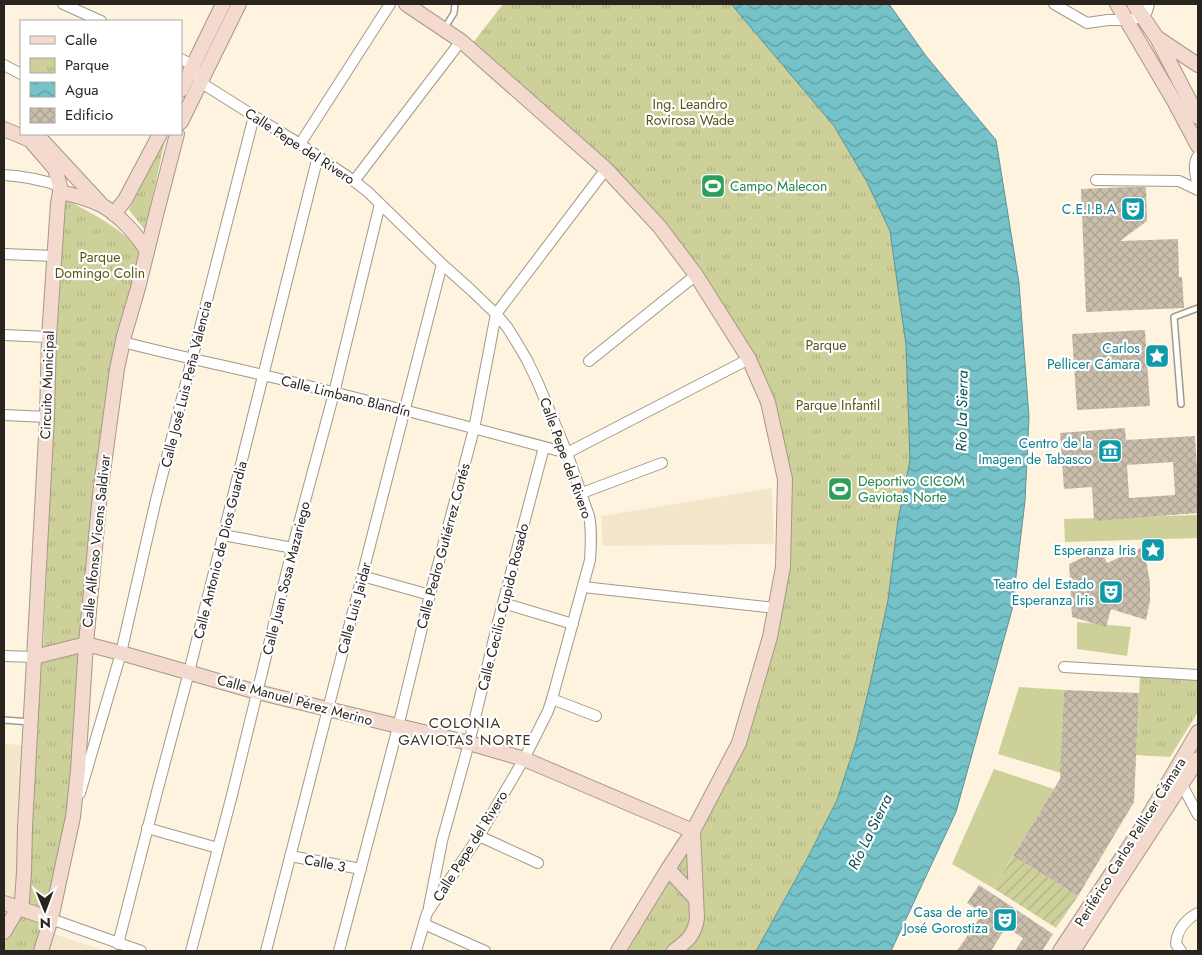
<svg xmlns="http://www.w3.org/2000/svg" width="1202" height="955" font-family="Jost,sans-serif">
<style>
.built{fill:#f4e6cb}
.grass{fill:#cdd199}
.park{fill:url(#park-tufts)}
.garden{fill:url(#garden-furrows)}
.water{fill:url(#water-waves);stroke:#5e9395}
.building{fill:url(#building-cross-hatch);fill-rule:evenodd}
.lines{fill:none;stroke-linecap:round;stroke-linejoin:round}
.lane-casing{stroke:#a39987;stroke-width:8}
.street-casing{stroke:#a39987;stroke-width:12}
.secondary-casing{stroke:#a39987;stroke-width:16}
.lane{stroke:#fff;stroke-width:5}
.street{stroke:#fff;stroke-width:10}
.secondary{stroke:#f4d9cf;stroke-width:14}
.labels{text-anchor:middle;stroke-width:4.5;stroke-linejoin:round;paint-order:stroke}
.park-label{font-size:14px;fill:#545614;stroke:#fff}
.street-label{font-size:14px;fill:#29251e;stroke:#fff}
.leisure-label{font-size:14px;fill:#27864d;stroke:#fff;text-anchor:start}
.culture-label{font-size:14px;fill:#0d838f;stroke:#fff;text-anchor:end}
.water-label{font-size:15px;font-style:italic;fill:#085055;stroke:#fff}
.neighbourhood-label{font-size:15px;letter-spacing:1px;fill:#3e3526;stroke:#fff}
</style>
<defs>
<pattern id="park-tufts" width="24" height="20" patternUnits="userSpaceOnUse" patternTransform="scale(1.25)"><rect width="24" height="20" fill="#cdd199"/><path d="M3 7l-1-3M5 7V3M7 7l1-3M15 17l-1-3M17 17v-4M19 17l1-3" fill="none" stroke="#b0b383"/></pattern>
<pattern id="garden-furrows" width="10" height="10" patternUnits="userSpaceOnUse" patternTransform="scale(1.25)"><rect width="10" height="10" fill="#cdd199"/><path d="M-1 1l2-2M0 10L10 0M9 11l2-2" fill="none" stroke="#b0b383"/></pattern>
<pattern id="water-waves" width="16" height="10" patternUnits="userSpaceOnUse" patternTransform="scale(1.25)"><rect width="16" height="10" fill="#75c2c8"/><path d="M0 5q4-4 8 0t8 0" fill="none" stroke="#609da2"/></pattern>
<pattern id="building-cross-hatch" width="8" height="8" patternUnits="userSpaceOnUse" patternTransform="scale(1.25)"><rect width="8" height="8" fill="#c9beab"/><path d="M0 0l8 8M0 8l8-8" fill="none" stroke="#ada393"/></pattern>
</defs>
<rect width="100%" height="100%" fill="#fef3df"/>
<g class="built">
<polygon points="772,488 774,544 603,546 601,516"/>
<polygon points="4,744 24,745 18,900 4,895"/>
<polygon points="54,934 105,951 48,951"/>
</g>
<g class="grass">
<polygon points="1198,515 1198,538 1065,542 1064,519"/>
<polygon points="1077,622 1131,627 1127,656 1077,649"/>
<polygon points="1019,687 1064,690 1061,773 998,754"/>
<polygon points="994,769 1054,789 993,888 952,864"/>
</g>
<g class="park">
<polygon points="503,4 731,4 834,126 867,182 890,231 906,345 910,460 898,520 888,600 870,684 856,742 837,800 807,859 756,951 618,951 739,743 775,608 785,479 768,402 659,226 469,48"/>
<polygon points="166,136 145,230 129,210"/>
<path d="M63,198C91,213 121,227 141,252L134,292L81,639L43,651Z"/>
<polygon points="82,649 76,727 65,836 48,913 26,905 36,659"/>
<polygon points="1140,675 1198,678 1198,712 1170,757 1136,755"/>
<polygon points="22,915 45,923 37,951 4,951 4,943"/>
</g>
<polygon class="garden" points="1013,856 1078,896 1056,928 993,888"/>
<polygon class="water" points="731,4 889,4 926,56 996,140 1019,283 1029,417 1025,501 1012,610 956,812 891,951 756,951 807,859 837,800 856,742 870,684 888,600 898,520 910,460 906,345 890,231 867,182 834,126"/>
<g class="building">
<polygon points="1129,187 1146,187 1147,221 1120,241 1178,239 1179,277 1182,277 1184,308 1086,312 1081,189"/>
<polygon points="1145,330 1150,406 1077,410 1072,334"/>
<path d="M1125,428L1126,440L1195,436L1198,484V513L1094,521L1092,487L1064,489L1060,433ZM1173,462L1175,495L1129,498L1127,465Z"/>
<polygon points="1141,548 1147,565 1150,583 1150,601 1146,620 1111,609 1106,627 1072,617 1069,564 1101,549 1107,563"/>
<polygon points="1064,690 1139,693 1134,802 1078,896 1013,856 1060,779"/>
<polygon points="979,885 1053,934 1042,951 1015,951 1023,938 1006,927 991,951 957,951 983,913 967,903"/>
</g>
<g class="lines">
<defs>
<g id="lane">
<polyline points="444,29 454,13 455,4"/>
<polyline points="1181,404 1174,317 1198,308"/>
<polyline points="4,720 31,722"/>
</g>
<g id="street">
<polyline points="63,4 101,21"/>
<polyline points="1054,4 1087,23 1108,20 1127,20 1143,17 1147,11 1149,4"/>
<path d="M181,59L193,65L200,82L254,116L300,144L354,181L368,192L442,264L471,290L496,314L507,327L514,338L527,360L538,383L567,453L589,516C592,530 591,545 590,560L552,699L548,711L524,759L479,836L427,913L416,951"/>
<polyline points="4,65 21,74"/>
<polyline points="300,144 390,4"/>
<path d="M1198,156C1192,164 1196,177 1198,186"/>
<path d="M4,175C23,176 42,180 60,186"/>
<polyline points="1096,180 1179,181 1198,190"/>
<polyline points="354,181 461,41"/>
<polyline points="4,254 54,256"/>
<polyline points="4,335 49,337"/>
<path d="M123,342C169,354 216,364 263,375C365,399 466,426 567,453L749,359"/>
<polyline points="589,361 696,275"/>
<polyline points="4,415 47,417"/>
<polyline points="582,493 662,463"/>
<polyline points="223,535 293,548"/>
<polyline points="362,576 430,595"/>
<polyline points="583,587 775,608"/>
<polyline points="503,603 573,624"/>
<polyline points="4,656 34,657"/>
<polyline points="1064,667 1198,675"/>
<polyline points="552,699 596,716"/>
<polyline points="1180,781 1198,815"/>
<polyline points="80,793 121,653 155,504 254,116"/>
<polyline points="147,828 218,848"/>
<polyline points="479,836 538,863"/>
<polyline points="290,856 361,869"/>
<polyline points="429,907 442,841 469,743 498,622 544,447"/>
<polyline points="51,919 141,951"/>
<polyline points="424,924 485,951"/>
<polyline points="118,944 158,788 189,672 318,156"/>
<polyline points="191,951 232,795 295,538 334,393 380,204"/>
<polyline points="266,951 442,264"/>
<polyline points="339,951 398,727 430,595 474,429 496,314 606,169"/>
<path d="M1181,951L1176,944C1177,930 1186,919 1198,913"/>
</g>
<g id="secondary">
<polyline points="406,4 461,41 469,48 606,169 659,226 696,275 749,359 768,402 785,479 783,567 770,637 739,743 693,831 668,869 618,951"/>
<polyline points="1117,4 1174,101 1198,146"/>
<polyline points="1134,4 1157,38 1198,117"/>
<polyline points="1159,39 1198,65"/>
<polyline points="181,90 223,4"/>
<polyline points="181,122 239,4"/>
<polyline points="4,129 30,140 55,169 60,186 60,192 58,203 49,337 47,417 25,827 24,872 22,901 18,908 4,932"/>
<polyline points="38,136 100,203"/>
<path d="M60,192C74,195 89,199 101,205C116,212 140,237 147,252"/>
<polyline points="114,214 125,200 160,134"/>
<polyline points="34,657 86,644 121,653 257,692 469,743 524,759 693,831"/>
<polyline points="668,869 696,899"/>
<polyline points="4,903 51,919"/>
<polyline points="41,951 51,919 73,817 78,770 86,644 100,494 117,369 124,336 138,288 156,215 177,134"/>
<path d="M674,951C687,941 695,935 697,918L693,831"/>
<polyline points="1060,951 1139,832 1198,732"/>
<polyline points="1073,951 1198,759"/>
</g>
</defs>
<use href="#lane" class="lane-casing"/>
<use href="#street" class="street-casing"/>
<use href="#secondary" class="secondary-casing"/>
<use href="#lane" class="lane"/>
<use href="#street" class="street"/>
<use href="#secondary" class="secondary"/>
</g>
<defs>
<symbol id="stadium-square" viewBox="-11 -11 22 22"><rect x="-9" y="-9" width="18" height="18" rx="4" fill="#2e9e5b" stroke="#fff"/><path d="M0-5a6.5 5 0 1 0 0 10a6.5 5 0 1 0 0-10ZM-3.5-1.8h7v3.6h-7Z" fill="#fff"/></symbol>
<symbol id="theatre-square" viewBox="-11 -11 22 22"><rect x="-9" y="-9" width="18" height="18" rx="4" fill="#0f9aa8" stroke="#fff"/><path d="M-5-5.5Q0-4 5-5.5V0Q5 5 0 6Q-5 5-5 0ZM-3.3-2.5H-1v1.5H-3.3ZM1-2.5H3.3v1.5H1ZM-2.8 1Q0 5.5 2.8 1Z" fill="#fff"/></symbol>
<symbol id="sight-square" viewBox="-11 -11 22 22"><rect x="-9" y="-9" width="18" height="18" rx="4" fill="#0f9aa8" stroke="#fff"/><path d="M0-6L1.8-2.2L6-1.7L2.9 1.2L3.7 5.4L0 3.3L-3.7 5.4L-2.9 1.2L-6-1.7L-1.8-2.2Z" fill="#fff"/></symbol>
<symbol id="museum-square" viewBox="-11 -11 22 22"><rect x="-9" y="-9" width="18" height="18" rx="4" fill="#0f9aa8" stroke="#fff"/><path d="M0-6L6-3V-2H-6V-3ZM-5-1h2V3h-2ZM-1-1h2V3h-2ZM3-1h2V3H3ZM-6 4H6V6H-6Z" fill="#fff"/></symbol>
</defs>
<g fill-rule="evenodd">
<use href="#stadium-square" x="699" y="172" width="28" height="28"/>
<use href="#theatre-square" x="1119" y="195" width="28" height="28"/>
<use href="#sight-square" x="1143" y="342" width="28" height="28"/>
<use href="#museum-square" x="1096" y="437" width="28" height="28"/>
<use href="#stadium-square" x="826" y="475" width="28" height="28"/>
<use href="#sight-square" x="1139" y="536" width="28" height="28"/>
<use href="#theatre-square" x="1097" y="578" width="28" height="28"/>
<use href="#theatre-square" x="991" y="906" width="28" height="28"/>
</g>
<g class="labels">
<g class="park-label">
<text x="690" y="109">Ing. Leandro<tspan x="690" dy="16">Rovirosa Wade</tspan></text>
<text x="100" y="262">Parque<tspan x="100" dy="16">Domingo Colin</tspan></text>
<text x="826" y="350">Parque</text>
<text x="838" y="410">Parque Infantil</text>
</g>
<g class="street-label">
<text transform="translate(300 146) rotate(33)" y="5">Calle Pepe del Rivero</text>
<text transform="translate(186 384) rotate(-76)" y="5">Calle José Luis Peña Valencia</text>
<text transform="translate(47 385) rotate(-88)" y="5">Circuito Municipal</text>
<text transform="translate(346 396) rotate(14)" y="5">Calle Limbano Blandín</text>
<text transform="translate(566 458) rotate(70)" y="5">Calle Pepe del Rivero</text>
<text transform="translate(96 541) rotate(-84)" y="5">Calle Alfonso Vicens Saldivar</text>
<text transform="translate(443 546) rotate(-75)" y="5">Calle Pedro Gutiérrez Cortés</text>
<text transform="translate(220 550) rotate(-76)" y="5">Calle Antonio de Dios Guardia</text>
<text transform="translate(286 578) rotate(-76)" y="5">Calle Juan Sosa Mazariego</text>
<text transform="translate(503 607) rotate(-76)" y="5">Calle Cecilio Cupido Rosado</text>
<text transform="translate(354 608) rotate(-75)" y="5">Calle Luis Jaidar</text>
<text transform="translate(295 700) rotate(15)" y="5">Calle Manuel Pérez Merino</text>
<text transform="translate(1130 842) rotate(-58)" y="5">Periférico Carlos Pellicer Cámara</text>
<text transform="translate(470 846) rotate(-58)" y="5">Calle Pepe del Rivero</text>
<text transform="translate(325 863) rotate(11)" y="5">Calle 3</text>
</g>
<g class="leisure-label">
<text x="730" y="191">Campo Malecon</text>
<text x="858" y="486">Deportivo CICOM<tspan x="858" dy="16">Gaviotas Norte</tspan></text>
</g>
<g class="culture-label">
<text x="1116" y="214">C.E.I.B.A</text>
<text x="1140" y="353">Carlos<tspan x="1140" dy="16">Pellicer Cámara</tspan></text>
<text x="1092" y="448">Centro de la<tspan x="1092" dy="16">Imagen de Tabasco</tspan></text>
<text x="1136" y="555">Esperanza Iris</text>
<text x="1094" y="589">Teatro del Estado<tspan x="1094" dy="16">Esperanza Iris</tspan></text>
<text x="988" y="917">Casa de arte<tspan x="988" dy="16">José Gorostiza</tspan></text>
</g>
<g class="water-label">
<text transform="translate(962 411) rotate(-89)" y="5">Río La Sierra</text>
<text transform="translate(870 832) rotate(-64)" y="5">Río La Sierra</text>
</g>
<g class="neighbourhood-label">
<text x="465" y="728">COLONIA<tspan x="465" dy="17">GAVIOTAS NORTE</tspan></text>
</g>
</g>
<rect width="1202" height="955" fill="none" stroke="#29251e" stroke-width="10"/>
<rect x="20" y="20" width="162" height="115" fill="#ffffff" stroke="#a9a8a5"/>
<rect x="30" y="36" width="25" height="8" fill="#f4d9cf" stroke="#a9a8a5"/>
<text x="65" y="45" font-size="15" fill="#29251e">Calle</text>
<rect x="30" y="58" width="25" height="15" fill="url(#park-tufts)" stroke="#a9a8a5"/>
<text x="65" y="70" font-size="15" fill="#29251e">Parque</text>
<rect x="30" y="82" width="25" height="15" fill="url(#water-waves)" stroke="#a9a8a5"/>
<text x="65" y="95" font-size="15" fill="#29251e">Agua</text>
<rect x="30" y="108" width="25" height="15" fill="url(#building-cross-hatch)" stroke="#a9a8a5"/>
<text x="65" y="120" font-size="15" fill="#29251e">Edificio</text>
<g transform="translate(45 910) rotate(179)" stroke="#ffffff" stroke-width="4" paint-order="stroke">
<path d="M0-4L9 19L0 12L-9 19Z" fill="#29251e"/>
<text y="-8" font-size="14" font-weight="bold" text-anchor="middle" fill="#29251e">N</text>
</g>
</svg>
